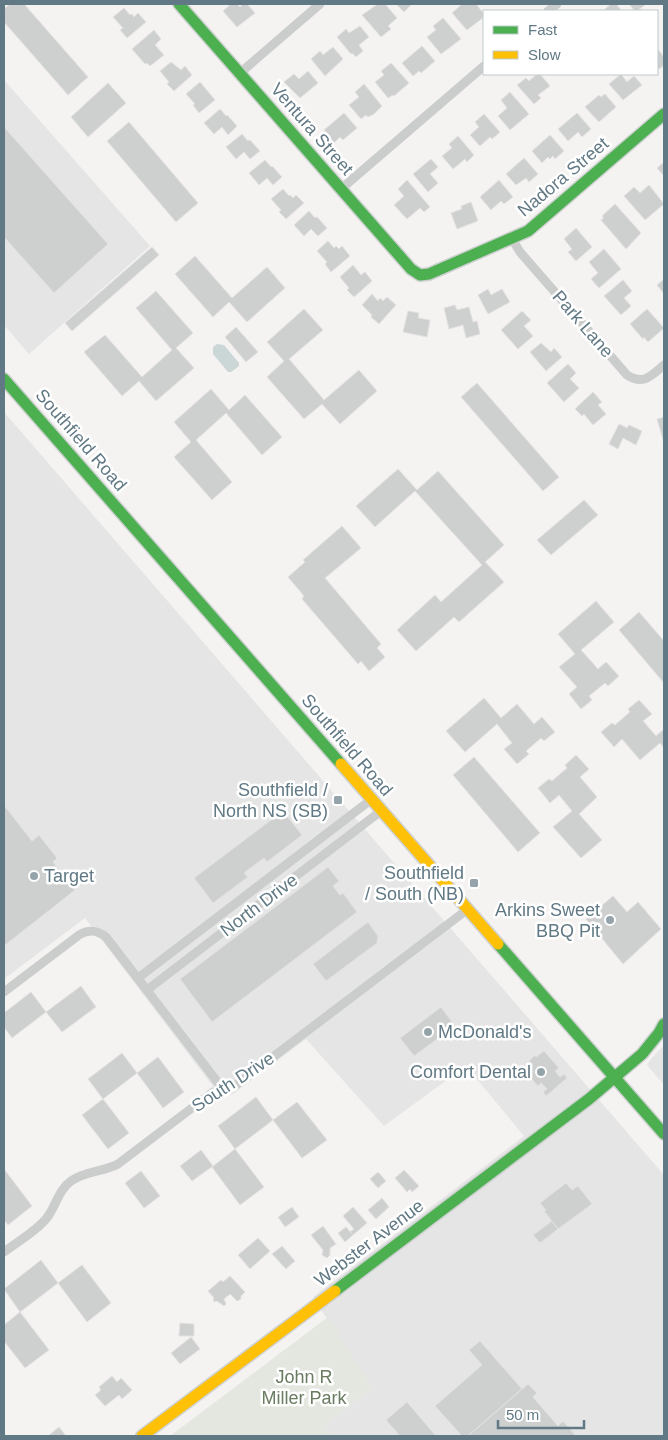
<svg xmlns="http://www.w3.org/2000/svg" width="668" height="1440" font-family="Arial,sans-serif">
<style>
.built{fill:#e4e5e4}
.green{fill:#e4e7df}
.water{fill:#cbd6d6}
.building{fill:#cecfcf;stroke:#e3e2e1}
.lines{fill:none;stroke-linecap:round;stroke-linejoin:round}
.fast-casing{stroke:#cdd0d0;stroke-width:14}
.slow-casing{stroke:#cdd0d0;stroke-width:14}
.street{stroke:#cbcdcd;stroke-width:9}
.fast{stroke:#4caf50;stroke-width:11}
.slow{stroke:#ffc107;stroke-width:11}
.poi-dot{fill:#94a4aa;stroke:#fff;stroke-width:2}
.labels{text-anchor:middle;stroke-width:5;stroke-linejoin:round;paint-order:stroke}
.street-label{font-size:18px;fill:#617984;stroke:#fff}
.poi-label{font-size:18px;fill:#617984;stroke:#fff;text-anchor:end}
.park-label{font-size:18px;fill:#697b60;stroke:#fff}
</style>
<rect width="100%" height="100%" fill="#f4f3f1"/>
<g class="built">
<polygon points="4,80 150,246 29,354 4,325"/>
<polygon points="4,412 664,1175 664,1436 332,1436 324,1426 372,1388 313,1297 524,1136 466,1066 384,1126 306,1039 233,1094 221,1097 85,918 4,979"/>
<polygon points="664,1045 664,1085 647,1065 651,1059"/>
</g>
<polygon class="green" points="328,1317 372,1388 324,1426 332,1436 170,1436"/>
<polygon class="water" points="217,344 224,345 239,363 239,366 231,372 228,372 213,354 213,347"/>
<g class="building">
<polygon points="10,4 24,4 88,77 68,95 4,22 4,9"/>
<polygon points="231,4 237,4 240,7 243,4 247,4 255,13 237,27 223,11"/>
<polygon points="378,4 385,4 397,18 388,26 391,29 381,37 362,15"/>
<polygon points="396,4 410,4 411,5 404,12"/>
<polygon points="459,4 476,4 484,14 484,17 467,30 452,13 461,5"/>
<polygon points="611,4 616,4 622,11 607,11 605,9"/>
<polygon points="629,4 646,4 637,11 635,11"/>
<polygon points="124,8 130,15 132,14 134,17 138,13 146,22 127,38 120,30 123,28 113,17"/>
<polygon points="443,18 461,39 441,54 427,37 436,30 433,26"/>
<polygon points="360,26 369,37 359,45 363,51 356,57 352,53 351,54 337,37 346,29 349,33"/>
<polygon points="154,30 161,39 155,45 164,55 150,66 147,63 145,64 132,49"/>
<polygon points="422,46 435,61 421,73 419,71 413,76 402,63"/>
<polygon points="333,47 343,59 325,76 311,59 320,51 323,55"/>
<polygon points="657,48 664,57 664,65 659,69 657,67"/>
<polygon points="171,62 181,70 185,66 192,75 174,91 167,84 169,82 160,71"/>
<polygon points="391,63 409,83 394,96 393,95 388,98 375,82 384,75 381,71"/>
<polygon points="308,71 318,83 300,98 284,82 294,74 299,79"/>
<polygon points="537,74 540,74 550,86 538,95 541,98 534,104 517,85 526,78 529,81"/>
<polygon points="621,74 627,82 634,76 642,85 623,100 609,84"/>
<polygon points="200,82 215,100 199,113 193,105 195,104 186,94"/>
<polygon points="108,83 126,103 88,137 71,117"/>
<polygon points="364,84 382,106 374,114 368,117 366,115 361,119 349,105 359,97 355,92"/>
<polygon points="510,92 529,114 510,130 498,116 507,108 501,100"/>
<polygon points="605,94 616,107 599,122 585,107 599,95 601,97"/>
<polygon points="220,109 226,116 227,115 237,126 228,135 222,127 214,134 204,123"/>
<polygon points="344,113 357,128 343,140 340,137 334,143 324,130"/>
<polygon points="577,113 591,129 582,137 578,132 568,141 558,129"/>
<polygon points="484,114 500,132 492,139 490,137 480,146 470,135 479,127 475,122"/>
<polygon points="129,122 198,203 176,222 107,141"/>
<polygon points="4,127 108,244 54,293 4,237"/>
<polygon points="242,134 248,141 250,140 260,151 250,159 244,152 236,159 226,147"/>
<polygon points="550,135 564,151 555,159 553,156 550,159 548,157 542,163 532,151"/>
<polygon points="458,136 474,155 467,162 465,159 453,169 442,156 452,148 449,144"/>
<polygon points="524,158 538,174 529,182 526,178 516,185 506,174"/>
<polygon points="431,159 438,167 430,174 438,183 428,192 413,174"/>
<polygon points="265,160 271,167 272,166 282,177 273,185 267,178 259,185 249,173"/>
<polygon points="664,162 664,176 657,168"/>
<polygon points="407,180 430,207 424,212 420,208 407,219 394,205 404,196 398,189"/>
<polygon points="499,180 513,197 504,204 501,201 491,210 480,197"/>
<polygon points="649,185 664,204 645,220 624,196 634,187 640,193"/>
<polygon points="283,189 289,196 290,195 293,198 296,195 304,203 286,219 279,212 281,210 271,199"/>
<polygon points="471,202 478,221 457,229 451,213 462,209 461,206"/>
<polygon points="615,204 641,233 626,249 601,220 604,218 602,216"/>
<polygon points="309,211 315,218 317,217 327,228 318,236 311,229 304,236 294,225"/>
<polygon points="576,228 592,247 576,261 568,252 572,249 564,239"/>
<polygon points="328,241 334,248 336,246 339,249 342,246 350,256 331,272 325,264 327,262 317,251"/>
<polygon points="152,247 159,255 72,331 65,323"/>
<polygon points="604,249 621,269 599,288 591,279 598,273 589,262"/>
<polygon points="195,256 232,298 267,267 285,288 247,322 229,302 213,317 175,274"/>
<polygon points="353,265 361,275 365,272 372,281 354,297 347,290 349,288 340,277"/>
<polygon points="664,279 664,294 657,285"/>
<polygon points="623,280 632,291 624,298 631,306 621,315 604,296"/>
<polygon points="488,289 491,295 502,289 510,302 488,314 478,295"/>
<polygon points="156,291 193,333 176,348 194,368 156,401 139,381 122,396 84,352 105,335 142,377 172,350 136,308"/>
<polygon points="372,294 378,301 380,298 383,301 387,297 396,305 379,324 371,317 372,315 362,305"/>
<polygon points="455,305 457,310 469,307 473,322 477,321 480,334 466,338 463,325 449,329 444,308"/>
<polygon points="304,309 323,330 289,359 324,400 359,370 377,391 340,424 322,404 304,419 267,377 284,361 267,342"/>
<polygon points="647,309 664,328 648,342 644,337 643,339 630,324"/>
<polygon points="408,311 419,313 418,318 430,320 427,337 403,332"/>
<polygon points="522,311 531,320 524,326 533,336 518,349 501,330"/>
<polygon points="236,327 258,352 246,362 225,337"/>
<polygon points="541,343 551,352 554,348 562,357 546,371 530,352"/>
<polygon points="568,364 576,373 570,379 579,388 564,402 547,383"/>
<polygon points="477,383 559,477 543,491 461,397"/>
<polygon points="211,389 229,410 245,395 282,437 262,455 226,413 196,440 232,482 212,500 174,457 191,442 174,422"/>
<polygon points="593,392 602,402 598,405 606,414 593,425 584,414 582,416 575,409"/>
<polygon points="664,417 664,443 657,419"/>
<polygon points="619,424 627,428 629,425 642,431 636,445 623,438 618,449 609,444"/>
<polygon points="398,469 417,490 438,471 504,545 485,562 504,582 459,622 454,617 416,651 397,630 435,595 441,602 482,565 415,491 375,527 356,506"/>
<polygon points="584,500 598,515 551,555 537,540"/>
<polygon points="342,526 361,548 325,578 381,644 377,648 385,657 369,671 361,661 358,664 302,599 304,596 288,577 305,562 303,560"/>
<polygon points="596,601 614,622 581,650 598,669 606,662 619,676 608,686 605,683 589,696 592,700 581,709 569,694 577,687 559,667 575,654 558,634"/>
<polygon points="639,612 664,641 664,683 619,630"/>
<polygon points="484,698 501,718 517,704 534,724 542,717 555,732 544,741 541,738 526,751 529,754 517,764 504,749 512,743 497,724 465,752 446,731"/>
<polygon points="639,700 652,714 643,721 656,736 664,729 664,748 660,743 640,760 622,739 614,747 601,732 612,723 615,725 630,712 628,709"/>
<polygon points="576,755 589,769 580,777 597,797 579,814 602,840 581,858 553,827 572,811 559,795 550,803 538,788 549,779 552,781 567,768 565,765"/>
<polygon points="474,757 540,833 518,852 453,775"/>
<polygon points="4,805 32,841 39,835 57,858 53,862 75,890 4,946"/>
<polygon points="283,811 302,835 267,862 264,858 244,873 248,877 213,903 194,878"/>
<polygon points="328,867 339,881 333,886 340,895 343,893 357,912 212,1022 180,979"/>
<polygon points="613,896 627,912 638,902 661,929 623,964 586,919"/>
<polygon points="368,922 378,936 377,943 326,981 313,964"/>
<polygon points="81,986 96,1007 62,1032 46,1012"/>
<polygon points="31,992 46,1012 12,1038 4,1027 4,1013"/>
<polygon points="441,1007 455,1026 414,1056 400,1038"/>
<polygon points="544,1051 559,1068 555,1071 560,1077 564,1074 567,1078 546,1096 543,1092 547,1089 541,1083 538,1086 523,1069 530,1063 529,1061 535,1055 536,1057"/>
<polygon points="122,1053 137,1073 103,1099 88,1079"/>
<polygon points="158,1057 184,1092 163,1108 137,1073"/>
<polygon points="256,1097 273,1120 235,1149 218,1126"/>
<polygon points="103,1099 129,1133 108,1149 82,1115"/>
<polygon points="297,1102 327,1140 302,1158 273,1120"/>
<polygon points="235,1149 264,1187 240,1205 212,1167"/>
<polygon points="201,1150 213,1166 192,1181 180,1166"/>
<polygon points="4,1169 32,1206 8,1225 4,1220"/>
<polygon points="404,1170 419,1186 412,1192 410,1189 407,1192 395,1178"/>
<polygon points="141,1171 160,1196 144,1208 125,1183"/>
<polygon points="378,1172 386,1181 378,1188 370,1179"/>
<polygon points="566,1183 572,1190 578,1186 592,1204 558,1229 544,1211 546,1210 540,1203"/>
<polygon points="382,1198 389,1207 376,1219 368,1210"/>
<polygon points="292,1207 299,1217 285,1227 278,1217"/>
<polygon points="353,1207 367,1223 353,1235 350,1232 354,1229 343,1216"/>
<polygon points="552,1221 558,1229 540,1243 533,1235"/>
<polygon points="323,1226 336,1244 330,1248 330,1255 327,1258 322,1255 323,1250 311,1235"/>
<polygon points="346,1227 353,1235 345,1242 338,1233"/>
<polygon points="258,1238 270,1251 250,1269 238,1255"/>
<polygon points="282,1246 295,1261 286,1269 272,1254"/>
<polygon points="41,1260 58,1283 20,1312 4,1289"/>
<polygon points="82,1265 111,1303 87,1322 58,1283"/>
<polygon points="230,1276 245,1292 241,1296 241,1299 237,1301 230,1294 224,1299 226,1304 224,1306 217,1301 214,1302 213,1299 214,1298 208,1291 221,1280 223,1282"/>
<polygon points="20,1312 49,1350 25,1368 4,1341 4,1325"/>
<polygon points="180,1323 194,1324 194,1336 179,1336"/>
<polygon points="191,1337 200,1349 180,1364 171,1353"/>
<polygon points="480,1341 522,1389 468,1436 462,1436 435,1406 482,1365 469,1350"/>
<polygon points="112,1376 117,1382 121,1378 132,1390 122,1399 119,1395 105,1406 95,1395 101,1390 99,1387"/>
<polygon points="528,1384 537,1393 533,1397 558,1426 563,1421 576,1436 468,1436"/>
<polygon points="407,1402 436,1436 400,1436 386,1420"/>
<polygon points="59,1427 66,1436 48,1436"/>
</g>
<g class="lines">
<defs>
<g id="fast">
<polyline points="179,4 411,269 420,275 429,274 528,231 664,114"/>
<polyline points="4,379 341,764"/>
<polyline points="498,944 664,1134"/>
<polyline points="335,1291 589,1099 642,1054 659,1033 664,1024"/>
</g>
<g id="slow">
<polyline points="341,764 498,944"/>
<polyline points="142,1436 335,1291"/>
</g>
</defs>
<use href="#fast" class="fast-casing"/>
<use href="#slow" class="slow-casing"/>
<g class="street">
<polyline points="548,11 557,4"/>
<polyline points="240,73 320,4"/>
<polyline points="341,189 484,66"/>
<path d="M512,239L520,252L627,375C644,386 652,375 664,365"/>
<polyline points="138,978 372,799"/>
<polyline points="147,990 381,811"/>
<path d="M4,992L79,935C89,929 97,930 106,937L222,1088"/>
<path d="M4,1252C17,1242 35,1232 46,1219C56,1207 58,1190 71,1181C85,1171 103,1172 118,1164L213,1092L236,1085L468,909"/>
</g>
<use href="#fast" class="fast"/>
<use href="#slow" class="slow"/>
</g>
<g class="poi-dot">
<rect x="333" y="795" width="10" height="10" rx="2.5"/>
<circle cx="34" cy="876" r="5"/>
<rect x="469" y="878" width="10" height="10" rx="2.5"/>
<circle cx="610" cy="920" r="5"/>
<circle cx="428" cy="1032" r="5"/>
<circle cx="541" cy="1072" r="5"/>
</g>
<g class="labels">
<g class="street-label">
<text transform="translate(312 129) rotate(49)" y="6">Ventura Street</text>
<text transform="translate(563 177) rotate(-40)" y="6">Nadora Street</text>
<text transform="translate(583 324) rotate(49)" y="6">Park Lane</text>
<text transform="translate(81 440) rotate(49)" y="6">Southfield Road</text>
<text transform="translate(347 745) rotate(49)" y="6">Southfield Road</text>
<text transform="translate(259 905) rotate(-37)" y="6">North Drive</text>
<text transform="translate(233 1082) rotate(-33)" y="6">South Drive</text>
<text transform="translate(369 1243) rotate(-37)" y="6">Webster Avenue</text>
</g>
<g class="poi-label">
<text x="328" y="796">Southfield /<tspan x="328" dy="21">North NS (SB)</tspan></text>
<text x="464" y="879">Southfield<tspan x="464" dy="21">/ South (NB)</tspan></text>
<text x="44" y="882" text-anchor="start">Target</text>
<text x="600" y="916">Arkins Sweet<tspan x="600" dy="21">BBQ Pit</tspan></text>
<text x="438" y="1038" text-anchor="start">McDonald's</text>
<text x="531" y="1078">Comfort Dental</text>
</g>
<g class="park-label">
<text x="304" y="1383">John R<tspan x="304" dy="21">Miller Park</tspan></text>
</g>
</g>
<rect width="668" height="1440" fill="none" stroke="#617984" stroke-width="10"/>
<rect x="483" y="10" width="175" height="65" fill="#ffffff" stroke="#c0c9ce"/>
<rect x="493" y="26" width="25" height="8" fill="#4caf50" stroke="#c0c9ce"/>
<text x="528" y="35" font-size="15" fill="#617984">Fast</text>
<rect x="493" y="51" width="25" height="8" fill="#ffc107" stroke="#c0c9ce"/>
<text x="528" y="60" font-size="15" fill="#617984">Slow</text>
<path d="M498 1420v8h86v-8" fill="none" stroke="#617984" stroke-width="2.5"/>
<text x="506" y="1420" font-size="15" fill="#617984" stroke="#ffffff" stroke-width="4" paint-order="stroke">50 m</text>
</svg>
